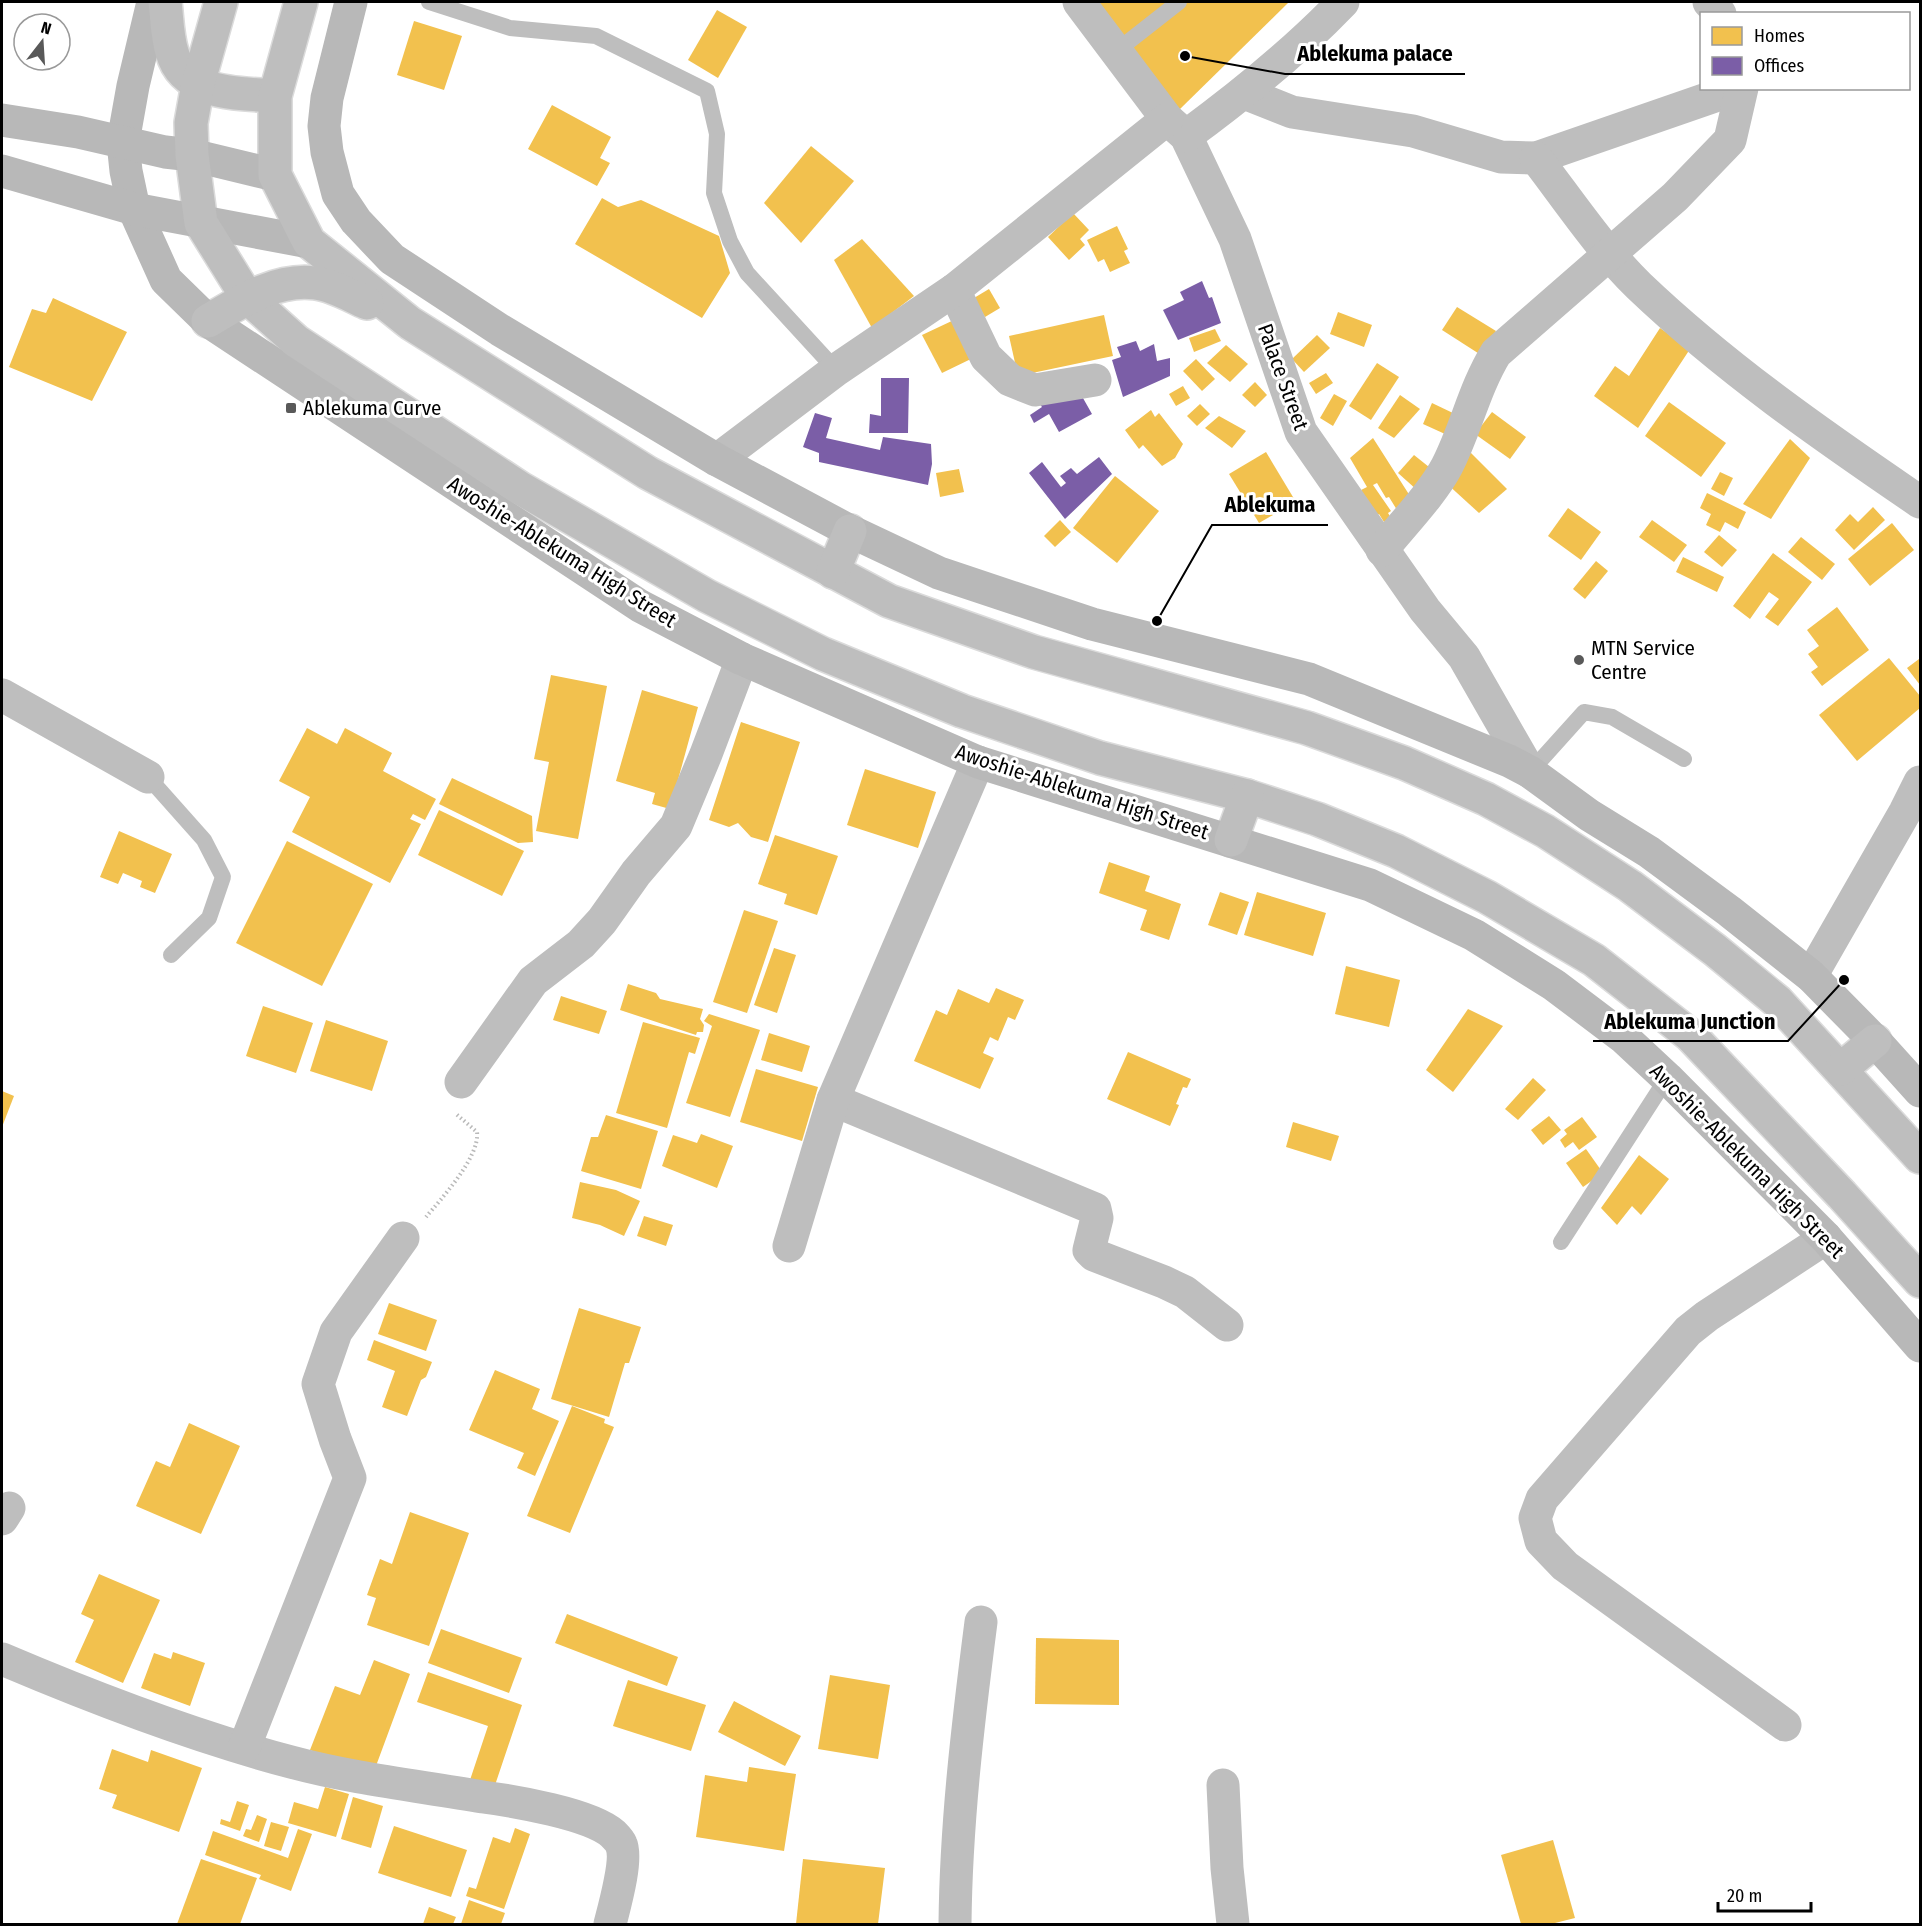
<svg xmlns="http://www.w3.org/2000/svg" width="1922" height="1926" font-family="'Fira Sans Condensed',sans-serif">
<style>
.homes{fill:#f2c14e}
.offices{fill:#7b5ea7}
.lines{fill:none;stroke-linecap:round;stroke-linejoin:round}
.primary-casing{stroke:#dbdbdb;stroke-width:36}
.path{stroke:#b9b9b9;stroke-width:4;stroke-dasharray:1.5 3;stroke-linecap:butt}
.lane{stroke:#bebebe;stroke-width:16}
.street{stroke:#bebebe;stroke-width:33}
.secondary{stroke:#b8b8b8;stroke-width:33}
.primary{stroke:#bebebe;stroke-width:33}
.poi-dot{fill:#595959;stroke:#fff;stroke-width:2}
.labels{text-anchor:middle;stroke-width:6;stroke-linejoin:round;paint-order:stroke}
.street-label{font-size:21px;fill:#000;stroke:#fff}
.poi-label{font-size:21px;fill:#000;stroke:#fff;text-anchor:start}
.leader{fill:none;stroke:#000;stroke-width:2}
.callout-dot{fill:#000;stroke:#fff;stroke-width:2}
.callout-label{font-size:22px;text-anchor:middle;font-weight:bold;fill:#000;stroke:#fff;stroke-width:6;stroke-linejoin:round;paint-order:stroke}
</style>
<rect width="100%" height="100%" fill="#fff"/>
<g class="homes">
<polygon points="1092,2 1289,2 1179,110"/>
<polygon points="717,10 747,27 718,78 688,60"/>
<polygon points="414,21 462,36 444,90 397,75"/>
<polygon points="552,105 611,137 600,158 610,163 597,186 528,149"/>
<polygon points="811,146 854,181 801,243 764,203"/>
<polygon points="602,198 618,207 641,200 719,236 730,273 702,318 575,244"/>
<polygon points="1073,213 1089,230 1080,239 1085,245 1069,260 1048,237"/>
<polygon points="1117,226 1128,249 1124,251 1130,263 1110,272 1104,259 1098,262 1087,240"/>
<polygon points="862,239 914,296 872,328 834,260"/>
<polygon points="989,289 1000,308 985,317 974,298"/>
<polygon points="53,298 127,332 92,401 9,367 32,309 46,313"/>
<polygon points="1457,307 1496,331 1481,355 1442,330"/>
<polygon points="1338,312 1372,325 1364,347 1330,334"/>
<polygon points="1104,315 1113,356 1018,376 1009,336"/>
<polygon points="956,319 975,357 942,373 922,335"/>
<polygon points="1660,328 1690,349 1638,428 1594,396 1615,366 1629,376"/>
<polygon points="1215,329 1221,341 1194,352 1189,338"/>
<polygon points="1317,335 1330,348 1304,372 1292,359"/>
<polygon points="1226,345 1248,364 1230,382 1207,363"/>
<polygon points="1196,359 1215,379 1202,391 1183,371"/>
<polygon points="1377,363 1399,377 1371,420 1349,406"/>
<polygon points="1326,373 1333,383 1316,394 1309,383"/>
<polygon points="1255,382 1267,395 1255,407 1242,395"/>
<polygon points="1183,386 1190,398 1176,406 1169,394"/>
<polygon points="1334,394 1347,401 1333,426 1320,418"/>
<polygon points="1400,395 1420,409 1394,438 1378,428"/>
<polygon points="1669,402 1726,443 1701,477 1645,436"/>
<polygon points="1432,403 1455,414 1445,434 1423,424"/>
<polygon points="1200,404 1210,414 1197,426 1187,416"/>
<polygon points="1151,410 1155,417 1159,413 1183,444 1175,458 1162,466 1143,445 1139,449 1125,430"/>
<polygon points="1492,412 1526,437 1510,459 1475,434"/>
<polygon points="1219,416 1246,431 1232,448 1205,428"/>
<polygon points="1373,438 1410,496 1397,510 1389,497 1386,498 1377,483 1373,485 1391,511 1388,513 1391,518 1384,522 1379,514 1376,516 1361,490 1367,487 1350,458"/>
<polygon points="1790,439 1810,458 1771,519 1743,504"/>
<polygon points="1468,450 1507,489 1479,513 1445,482"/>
<polygon points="1266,452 1296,502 1259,523 1229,474"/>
<polygon points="1414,455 1434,471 1417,490 1398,473"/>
<polygon points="959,469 964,492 940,497 936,473"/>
<polygon points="1720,472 1733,478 1724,496 1711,489"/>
<polygon points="1115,476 1159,511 1117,563 1073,528"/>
<polygon points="1707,493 1746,512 1738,529 1725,522 1720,532 1706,525 1711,514 1700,508"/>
<polygon points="1873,507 1885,520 1854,550 1835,530 1850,514 1858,522"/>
<polygon points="1568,508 1601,532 1581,560 1548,536"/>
<polygon points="1060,520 1071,532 1055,547 1044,536"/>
<polygon points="1652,520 1687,545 1674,562 1639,537"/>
<polygon points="1892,523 1914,550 1870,586 1848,559"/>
<polygon points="1719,535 1737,550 1722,567 1704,552"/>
<polygon points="1801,537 1835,564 1822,580 1788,552"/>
<polygon points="1773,553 1812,582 1778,626 1765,617 1779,599 1769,592 1750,619 1733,606"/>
<polygon points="1683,557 1724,577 1717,592 1676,572"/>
<polygon points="1596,561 1608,571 1585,599 1573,589"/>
<polygon points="1837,607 1869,650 1822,686 1811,672 1818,667 1808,654 1819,646 1807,630"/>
<polygon points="1889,658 1920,696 1920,708 1857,761 1819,715"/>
<polygon points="1919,659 1920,661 1920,685 1907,668"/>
<polygon points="551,675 607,686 578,839 536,831 549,762 534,759"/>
<polygon points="642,690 698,707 670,809 652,804 655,793 616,781"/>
<polygon points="741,722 800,742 768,842 751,837 738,823 729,827 709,820"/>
<polygon points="307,728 337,744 345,728 392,753 383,771 436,799 425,820 413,814 410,819 421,824 390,883 292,832 310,797 279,781"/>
<polygon points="865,769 936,792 918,848 847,825"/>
<polygon points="452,778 532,816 533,842 518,843 439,804"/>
<polygon points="439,810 524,851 502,896 418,855"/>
<polygon points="119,831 172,854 155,893 140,887 142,881 123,873 118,884 100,877"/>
<polygon points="775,835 838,856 817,915 784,904 787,894 758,884"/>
<polygon points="287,841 373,884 322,986 236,943"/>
<polygon points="1109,862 1150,876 1145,891 1181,904 1169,940 1140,930 1147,910 1099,893"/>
<polygon points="1220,892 1249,902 1237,935 1208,925"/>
<polygon points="1257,892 1326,913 1313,956 1244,935"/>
<polygon points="744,910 778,921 747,1013 713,1002"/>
<polygon points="774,948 796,955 777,1013 754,1005"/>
<polygon points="1346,966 1400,980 1389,1027 1335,1014"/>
<polygon points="628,984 656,993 660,999 703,1009 700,1019 704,1025 703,1032 697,1032 696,1035 620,1010"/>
<polygon points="996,988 1024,1000 1015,1020 1008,1017 998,1041 990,1037 983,1053 994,1058 980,1089 914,1061 936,1010 947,1015 958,989 989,1003"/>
<polygon points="561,996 607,1011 599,1034 553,1020"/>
<polygon points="263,1006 313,1023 296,1073 246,1056"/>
<polygon points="1468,1009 1503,1026 1453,1092 1426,1070"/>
<polygon points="709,1014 760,1030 730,1117 686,1103 712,1026 704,1021"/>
<polygon points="326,1020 388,1041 372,1091 310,1071"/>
<polygon points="643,1022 700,1038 695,1054 689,1052 667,1128 616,1113"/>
<polygon points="769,1033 810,1046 802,1072 761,1060"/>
<polygon points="1128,1052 1191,1079 1187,1088 1183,1087 1176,1104 1179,1105 1170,1126 1107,1099"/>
<polygon points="756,1069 818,1087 802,1141 740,1122"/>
<polygon points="1533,1078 1546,1090 1518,1120 1505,1109"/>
<polygon points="2,1091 14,1096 2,1127"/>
<polygon points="606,1115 658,1131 641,1189 581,1171 591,1137 598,1137"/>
<polygon points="1549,1116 1561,1130 1543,1145 1531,1130"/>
<polygon points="1582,1117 1597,1137 1579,1150 1573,1142 1565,1148 1560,1140 1567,1134 1564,1130"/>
<polygon points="1293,1122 1339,1136 1331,1161 1286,1147"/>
<polygon points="701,1134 733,1146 717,1188 662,1166 673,1135 697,1143"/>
<polygon points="1586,1149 1603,1173 1583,1187 1566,1163"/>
<polygon points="1639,1155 1669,1179 1641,1215 1632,1206 1617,1225 1601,1208"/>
<polygon points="580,1182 616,1190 640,1201 624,1236 600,1225 572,1218"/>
<polygon points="644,1216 673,1225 666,1246 637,1236"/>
<polygon points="389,1303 437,1320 426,1351 378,1334"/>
<polygon points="579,1308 641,1327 629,1363 625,1363 609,1417 551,1399"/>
<polygon points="374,1340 432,1362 426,1377 421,1380 407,1416 382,1407 395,1371 367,1360"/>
<polygon points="495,1370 540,1389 532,1409 559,1421 535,1476 517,1468 524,1453 469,1430"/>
<polygon points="572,1406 605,1419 604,1423 614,1427 570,1533 527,1516"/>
<polygon points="189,1423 240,1446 201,1534 136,1506 156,1461 170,1467"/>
<polygon points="410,1512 469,1533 429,1646 367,1625 376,1598 367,1595 380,1559 392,1564"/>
<polygon points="99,1574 160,1600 123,1683 75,1662 94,1620 81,1614"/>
<polygon points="567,1614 678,1657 667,1686 555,1643"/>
<polygon points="441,1629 522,1658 509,1693 428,1663"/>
<polygon points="1036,1638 1119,1640 1119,1705 1035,1704"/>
<polygon points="173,1652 205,1663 190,1706 141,1688 154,1653 171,1659"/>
<polygon points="374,1660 410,1674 373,1774 310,1750 335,1686 360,1695"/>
<polygon points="428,1672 522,1705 492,1794 468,1786 488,1726 417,1702"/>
<polygon points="830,1675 890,1685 878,1759 818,1749"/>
<polygon points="628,1680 706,1705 691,1751 613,1726"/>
<polygon points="734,1701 801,1736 785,1766 718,1732"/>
<polygon points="112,1749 148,1762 151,1750 202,1768 179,1832 112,1808 117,1795 99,1789"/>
<polygon points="749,1767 796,1774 784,1851 696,1837 705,1775 747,1782"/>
<polygon points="325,1787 349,1794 336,1837 288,1823 294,1802 318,1809"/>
<polygon points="353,1797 383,1806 371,1848 341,1839"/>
<polygon points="237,1801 249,1805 240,1831 220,1824 221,1819 230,1822"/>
<polygon points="257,1815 267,1819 259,1842 243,1836 246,1829 251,1830"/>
<polygon points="271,1822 289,1827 281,1851 264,1846"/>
<polygon points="394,1826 467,1850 451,1897 378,1873"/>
<polygon points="515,1828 530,1834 504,1909 466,1896 469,1887 476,1889 493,1837 510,1843"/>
<polygon points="298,1829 312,1834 291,1891 259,1879 261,1875 205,1855 213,1831 288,1858"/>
<polygon points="1553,1840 1575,1918 1551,1924 1521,1924 1501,1855"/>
<polygon points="201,1859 257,1878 240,1924 177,1924"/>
<polygon points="803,1859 885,1868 878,1924 796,1924"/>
<polygon points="469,1900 505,1913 501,1924 461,1924"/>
<polygon points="429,1907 456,1917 453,1924 423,1924"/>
</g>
<g class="offices">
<polygon points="1202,281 1209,298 1212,297 1221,323 1178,340 1163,310 1184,300 1180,292"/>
<polygon points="1136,341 1140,351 1154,344 1157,361 1170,358 1170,376 1123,397 1112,360 1121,357 1117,347"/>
<polygon points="881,378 909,378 908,433 869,433 870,414 881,416"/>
<polygon points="1079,391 1092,414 1059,432 1049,414 1034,423 1030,415 1042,407 1039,403"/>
<polygon points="815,413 832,418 826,438 880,450 883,437 931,444 932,464 928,485 819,462 819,453 803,447"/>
<polygon points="1099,457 1112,474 1065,519 1029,473 1042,462 1061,487 1066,483 1060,476 1071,468 1077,474"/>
</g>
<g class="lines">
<defs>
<g id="primary">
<path d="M165,2C167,18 167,36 172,52C184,96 239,93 275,96"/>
<polyline points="221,2 198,84 191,123 192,155 201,223 247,297 296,341 520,488 707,596 823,654 962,711 1100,758 1247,796 1317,819 1396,851 1487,897 1594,960 1690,1035 1842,1195 1920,1281"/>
<polyline points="301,2 275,96 275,175 309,242 410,323 648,473 889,601 1034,652 1307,728 1404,763 1486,799 1545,831 1630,886 1715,950 1777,1001 1920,1157"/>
<path d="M208,321C240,302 276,278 315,283C333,285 351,296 367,303"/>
<polyline points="833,572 850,531"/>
<polyline points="1231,840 1247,796"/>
<polyline points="1841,1069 1875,1041"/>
</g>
</defs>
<use href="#primary" class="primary-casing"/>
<path class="path" d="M426,1217C441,1199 480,1157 477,1132L455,1113"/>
<g class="lane">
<polyline points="429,2 510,28 596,36 707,91 717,134 714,193 730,241 747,273 836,370"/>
<polyline points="1114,49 1128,42 1179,2"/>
<polyline points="1530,772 1584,712 1612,717 1684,759"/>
<polyline points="148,777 204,840 223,877 209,918 171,955"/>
<polyline points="1561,1242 1667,1078"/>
</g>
<g class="street">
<polyline points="1079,2 1167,119 1186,136 1235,239 1301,432 1425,610 1464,657 1530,772"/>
<polyline points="1709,2 1720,14"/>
<polyline points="1244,93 1292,112 1413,131 1501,157 1536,158 1718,95 1729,88"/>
<path d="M1186,136C1242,95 1295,52 1343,2"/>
<path d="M1536,158C1569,201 1600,248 1639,286C1725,368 1823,436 1920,502"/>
<polyline points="954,290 986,357 1010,380 1035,390 1095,380"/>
<polyline points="717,460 836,370 954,290 1167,119"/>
<path d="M1382,550C1401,526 1433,493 1447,466C1466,429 1474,389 1496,353L1675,197L1730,140L1742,88"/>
<polyline points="2,695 148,777"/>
<polyline points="1811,976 1905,812 1920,782"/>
<polyline points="461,1082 533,981 581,944 602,921 636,873 676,826 706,754 742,659"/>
<polyline points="833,1100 1095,1209 1097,1218 1089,1250 1094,1255 1164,1282 1185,1292 1227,1325"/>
<polyline points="789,1246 833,1100 978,762"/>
<polyline points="2,1519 9,1508"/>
<path d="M2,1659C96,1699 192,1736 291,1762C354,1779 420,1786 483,1797C514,1801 591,1814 613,1834C615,1836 620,1841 621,1844C628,1859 614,1908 610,1924"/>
<polyline points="1785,1725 1565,1566 1541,1541 1535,1518 1542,1499 1688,1331 1707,1316 1826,1238"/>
<polyline points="244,1748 350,1478 335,1439 318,1384 336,1332 403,1238"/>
<polyline points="1223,1785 1227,1868 1233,1924"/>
<path d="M955,1924C956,1823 968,1723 981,1622"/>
</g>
<g class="secondary">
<polyline points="153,2 133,86 123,142 126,171 134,209 166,280 208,321 640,606 742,659 978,762 1370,885 1474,935 1554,985 1623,1037 1667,1078 1826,1238 1920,1346"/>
<polyline points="351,2 327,98 324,126 327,152 338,194 356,221 392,259 500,330 717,460 850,531 939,573 1092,624 1309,679 1509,761 1530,772 1589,815 1649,852 1729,911 1811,976 1875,1041 1920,1091"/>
<polyline points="2,120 78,132 165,152 192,155 275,175"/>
<polyline points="2,171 134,209 309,242"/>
</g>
<use href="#primary" class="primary"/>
</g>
<g class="poi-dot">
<rect x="285" y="402" width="12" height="12" rx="3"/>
<circle cx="1579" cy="660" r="6"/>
</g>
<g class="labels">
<g class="street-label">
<text transform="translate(1283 377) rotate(70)" y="7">Palace Street</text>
<text transform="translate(562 552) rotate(32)" y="7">Awoshie-Ablekuma High Street</text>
<text transform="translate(1082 792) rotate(18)" y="7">Awoshie-Ablekuma High Street</text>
<text transform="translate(1747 1161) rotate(45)" y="7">Awoshie-Ablekuma High Street</text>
</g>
<g class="poi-label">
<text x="303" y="415">Ablekuma Curve</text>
<text x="1591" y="655">MTN Service<tspan x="1591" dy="24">Centre</tspan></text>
</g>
</g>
<path class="leader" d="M1185 56L1285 74H1465M1157 621L1212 525H1328M1844 980L1788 1041H1593"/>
<g class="callout-dot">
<circle cx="1185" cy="56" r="6"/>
<circle cx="1157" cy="621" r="6"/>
<circle cx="1844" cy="980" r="6"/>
</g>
<g class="callout-label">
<text x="1375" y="61">Ablekuma palace</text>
<text x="1270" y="512">Ablekuma</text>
<text x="1690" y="1029">Ablekuma Junction</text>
</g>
<rect width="1922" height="1926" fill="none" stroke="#000000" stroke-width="6"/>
<rect x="1700" y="12" width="210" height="78" fill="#ffffff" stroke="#999999" stroke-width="1.5"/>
<rect x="1712" y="27" width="30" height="18" fill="#f2c14e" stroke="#999999" stroke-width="1.5"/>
<text x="1754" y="42" font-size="18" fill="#000000">Homes</text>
<rect x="1712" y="57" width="30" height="18" fill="#7b5ea7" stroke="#999999" stroke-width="1.5"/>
<text x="1754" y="72" font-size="18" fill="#000000">Offices</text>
<g transform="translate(42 42) rotate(17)"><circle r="28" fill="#ffffff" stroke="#999999" stroke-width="1.5"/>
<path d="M0-4.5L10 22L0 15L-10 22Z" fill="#595959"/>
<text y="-9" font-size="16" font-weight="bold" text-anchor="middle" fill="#000000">N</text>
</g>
<path d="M1718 1902v9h93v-9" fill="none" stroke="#000000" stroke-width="3"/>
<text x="1727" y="1902" font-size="18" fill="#000000" stroke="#ffffff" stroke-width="4.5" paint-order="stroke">20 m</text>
</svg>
